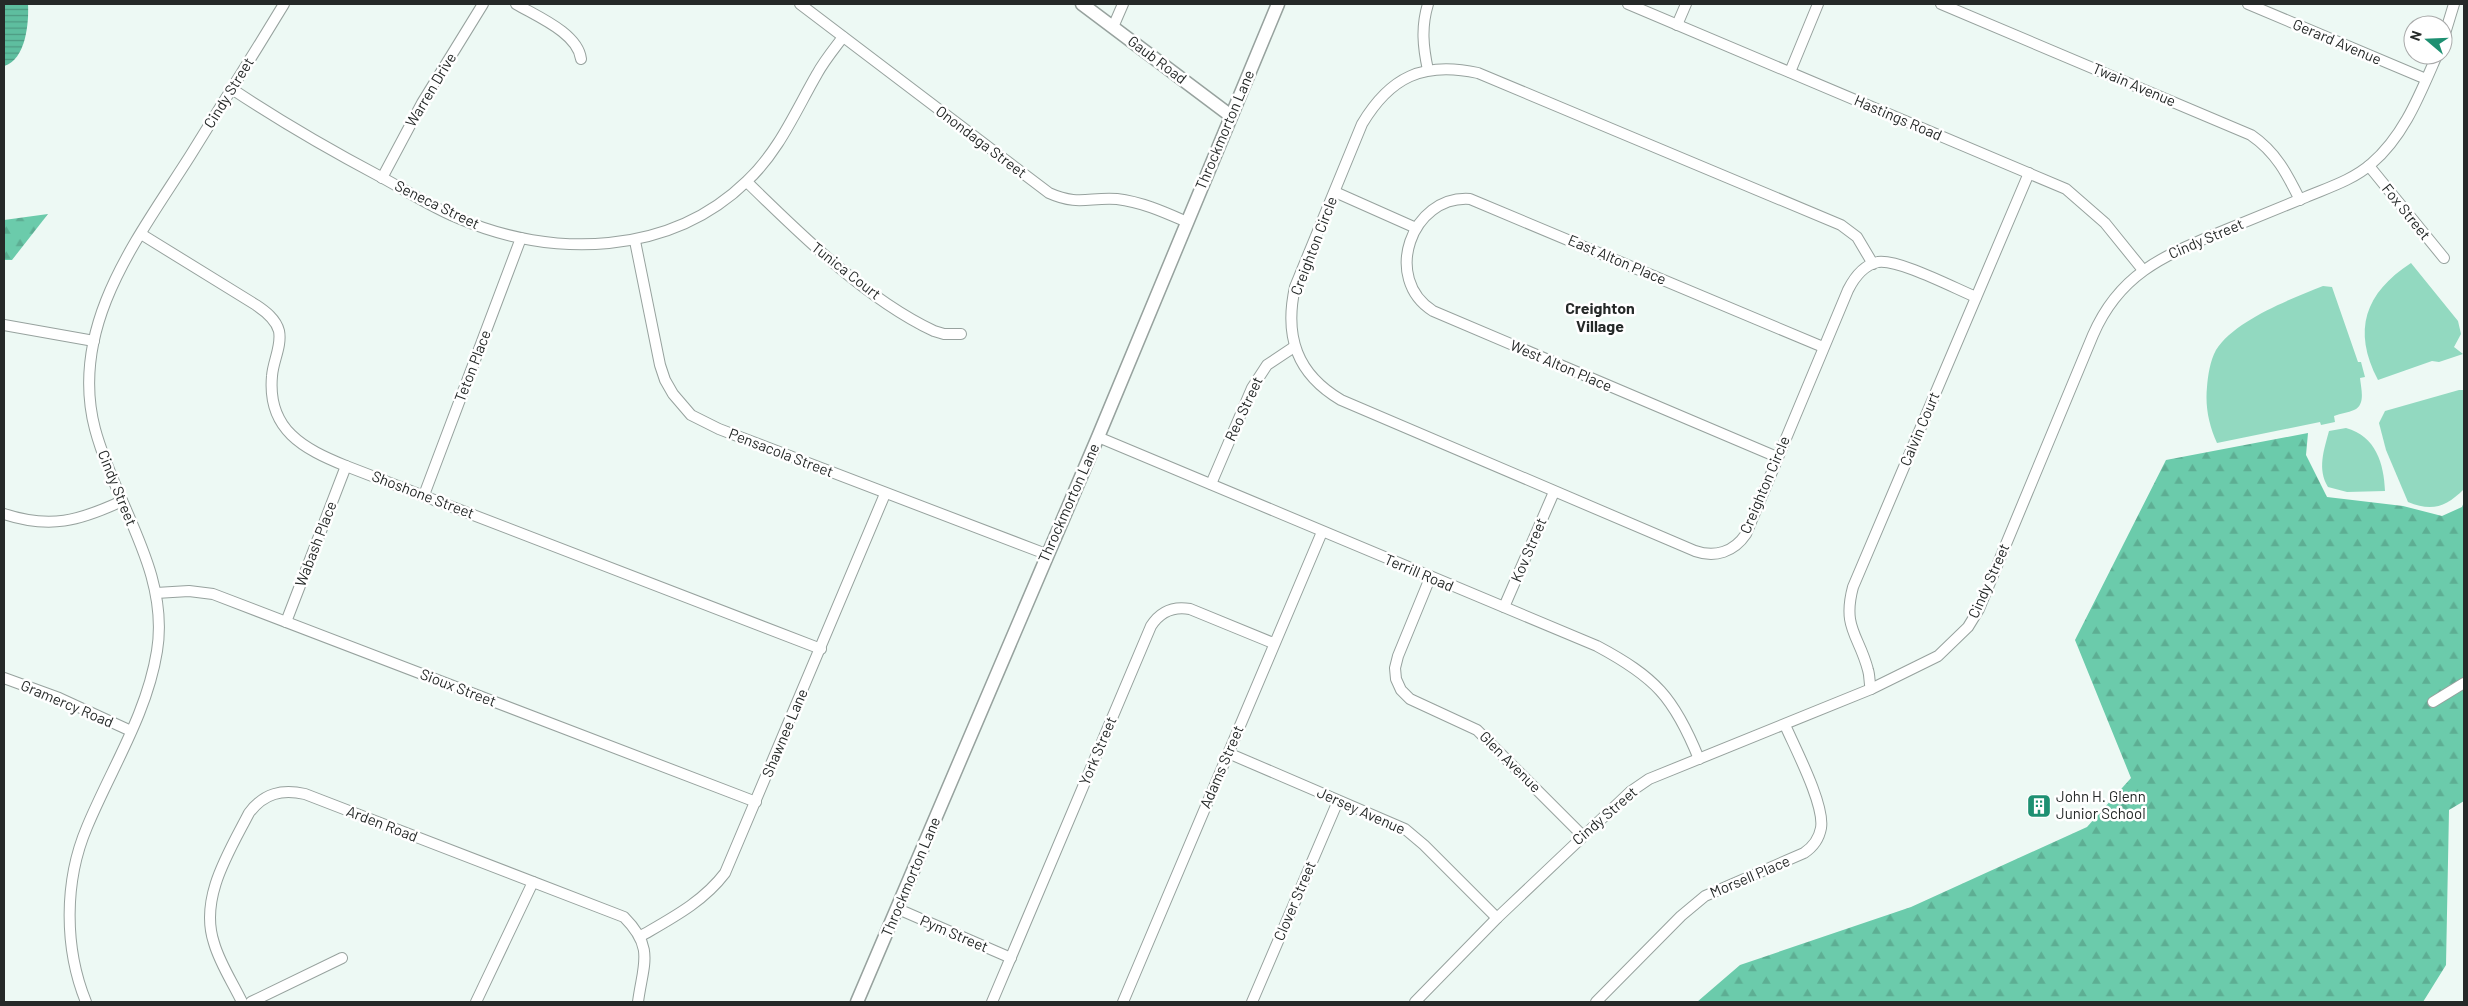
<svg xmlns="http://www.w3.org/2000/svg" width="2468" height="1006" font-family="Barlow,sans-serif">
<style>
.forest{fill:url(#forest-firs)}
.pitch{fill:#92d9c0}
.water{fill:url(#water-rules)}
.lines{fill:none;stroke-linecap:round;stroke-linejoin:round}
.minor-casing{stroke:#97a29e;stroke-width:12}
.tertiary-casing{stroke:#97a29e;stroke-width:15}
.minor{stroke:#fff;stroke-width:10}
.tertiary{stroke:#fff;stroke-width:12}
.labels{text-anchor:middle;stroke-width:5;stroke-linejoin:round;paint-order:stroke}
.street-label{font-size:15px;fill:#252928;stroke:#fff}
.poi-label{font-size:15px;fill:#252928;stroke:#fff;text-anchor:start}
.neighbourhood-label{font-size:16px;font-weight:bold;fill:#252928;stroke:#fff}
</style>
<defs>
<pattern id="forest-firs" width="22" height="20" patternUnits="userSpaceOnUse" patternTransform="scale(1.25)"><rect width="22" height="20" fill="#6bcbab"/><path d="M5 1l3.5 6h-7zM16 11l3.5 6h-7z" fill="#5dae93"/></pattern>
<pattern id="water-rules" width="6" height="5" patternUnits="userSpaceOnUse" patternTransform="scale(1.25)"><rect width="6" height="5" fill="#5ebe9f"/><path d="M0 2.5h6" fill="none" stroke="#4d9a82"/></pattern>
</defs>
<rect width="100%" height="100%" fill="#edf9f4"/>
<g class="forest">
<polygon points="48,214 12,260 4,260 4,220"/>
<polygon points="2308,433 2306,455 2327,497 2403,506 2442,516 2462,507 2464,502 2464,801 2449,810 2446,965 2423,1002 1697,1002 1740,965 1911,907 2087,827 2131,778 2075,640 2166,460"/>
</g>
<g class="pitch">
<path d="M2411,263L2458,321L2461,334L2454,347L2463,354L2439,362L2432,361L2378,380C2352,330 2365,293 2411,263Z"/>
<path d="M2323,286L2332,287L2358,362H2361L2365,377L2360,378C2361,388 2366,405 2354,410C2348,413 2341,413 2334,416L2335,422L2321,425L2320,422L2217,443C2209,425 2205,407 2207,387C2208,375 2210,361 2216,350C2235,320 2291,299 2323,286Z"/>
<path d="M2459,390H2464V489C2446,507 2432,512 2408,502L2386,450L2379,423L2385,411Z"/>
<path d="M2346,428C2376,436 2384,464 2385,491L2347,492L2328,487C2317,469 2324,450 2329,431Z"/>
</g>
<path class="water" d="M4,4H28C29,22 26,60 4,66Z"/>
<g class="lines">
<defs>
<g id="minor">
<path d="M516,4C536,16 578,33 581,59"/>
<path d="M800,4L1049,193C1078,206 1089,197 1117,199C1142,202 1164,212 1187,222"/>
<polyline points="1628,4 2066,189 2105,223 2143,270"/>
<path d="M1941,4L2251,135C2276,152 2287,174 2300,200"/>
<polyline points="2248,4 2426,79"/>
<polyline points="1677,25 1686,4"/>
<polyline points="1113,27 1123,4"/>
<polyline points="2443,40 2454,4"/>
<path d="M1428,70C1423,47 1421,27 1428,4"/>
<polyline points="1790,72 1818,4"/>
<path d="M232,89C280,121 330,150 381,177C407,191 431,207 458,218C552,259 670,256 747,181C779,151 795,112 817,74C824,61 834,49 843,37"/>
<polyline points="2369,166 2444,258"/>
<polyline points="382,178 422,103 483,4"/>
<path d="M747,182C800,234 866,299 934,331L944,334H961"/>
<polyline points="1335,192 1416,228"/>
<path d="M141,234L256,305C265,311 276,319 279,331C282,346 273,361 272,376C267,430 304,449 346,466L821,649"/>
<polyline points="635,241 660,365 665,380 673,394 691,415 719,429 1046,554"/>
<path d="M1873,264L1857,237L1841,225L1478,73C1423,61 1390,77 1362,124L1295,287C1284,337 1297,374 1341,400L1695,551C1715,558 1734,552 1746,534L1848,290C1854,278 1864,265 1878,262C1899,259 1954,288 1976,297"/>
<polyline points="4,325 94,341"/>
<path d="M1098,437L1597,646C1655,677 1674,697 1699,759"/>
<path d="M1777,457L1433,311C1382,279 1411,195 1470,199L1823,347"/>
<polyline points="1211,484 1252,388 1267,365 1294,347"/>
<polyline points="424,495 521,238"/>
<path d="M4,514C50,529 79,521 122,501"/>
<polyline points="1430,578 1398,656 1395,668 1396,679 1401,690 1410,699 1477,730 1582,835"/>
<polyline points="156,593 189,591 213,594 756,802"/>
<polyline points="1504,607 1554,492"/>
<polyline points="286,622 346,466"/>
<polyline points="4,678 59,698 131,731"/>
<path d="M1871,689C1869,683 1870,676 1868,670C1859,635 1842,628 1853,587L2029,173"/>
<polyline points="2433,702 2464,683"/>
<polyline points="1228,753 1405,829 1424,845 1497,918"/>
<polyline points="898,909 1011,958"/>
<path d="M641,936C672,918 703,902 725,873L885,494"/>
<path d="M86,1002C64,948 64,881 87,827C111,769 147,714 157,651C170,572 115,504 95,429C68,326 138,238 190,156C221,106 253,55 284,4"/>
<path d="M242,1002C233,983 220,964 214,943C199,898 229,852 249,813C264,793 282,789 305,794L624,917C655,948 643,964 638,1002"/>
<polyline points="251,1002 342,958"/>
<polyline points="476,1002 533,882"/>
<path d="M992,1002L1151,626C1160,612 1173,606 1190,609L1273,643"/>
<polyline points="1123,1002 1322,532"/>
<polyline points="1252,1002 1338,801"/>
<path d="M1415,1002L1497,918L1630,792L1649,779L1871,689L1938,656L1968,627L1979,609L2093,335C2119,275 2161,257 2218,233C2248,221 2277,209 2306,197C2327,188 2353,180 2371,164C2404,136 2420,94 2437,55"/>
<path d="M1596,1002L1681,916L1705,896L1804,853C1813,847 1819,839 1821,828C1825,805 1795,748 1785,725"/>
</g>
<g id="tertiary">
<polyline points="1082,4 1231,116"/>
<polyline points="857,1002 1098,437 1278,4"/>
</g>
</defs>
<use href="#minor" class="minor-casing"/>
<use href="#tertiary" class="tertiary-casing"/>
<use href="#minor" class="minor"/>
<use href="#tertiary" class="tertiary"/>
</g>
<defs>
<symbol id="building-square" viewBox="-11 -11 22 22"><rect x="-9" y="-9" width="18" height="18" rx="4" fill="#1e9072" stroke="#fff"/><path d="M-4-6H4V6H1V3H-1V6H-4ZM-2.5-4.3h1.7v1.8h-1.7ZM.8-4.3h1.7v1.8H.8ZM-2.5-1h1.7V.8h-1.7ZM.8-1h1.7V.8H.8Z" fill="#fff"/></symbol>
</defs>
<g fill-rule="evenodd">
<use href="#building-square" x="2025" y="792" width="28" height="28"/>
</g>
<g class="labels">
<g class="street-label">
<text transform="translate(2337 42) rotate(23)" y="5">Gerard Avenue</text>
<text transform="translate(1157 60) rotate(37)" y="5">Gaub Road</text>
<text transform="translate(2134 85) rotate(23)" y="5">Twain Avenue</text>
<text transform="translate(431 90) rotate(-59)" y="5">Warren Drive</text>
<text transform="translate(229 93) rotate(-58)" y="5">Cindy Street</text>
<text transform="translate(1898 118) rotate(23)" y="5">Hastings Road</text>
<text transform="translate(1225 130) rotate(-67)" y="5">Throckmorton Lane</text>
<text transform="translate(981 142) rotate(37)" y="5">Onondaga Street</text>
<text transform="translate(437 205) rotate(26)" y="5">Seneca Street</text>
<text transform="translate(2406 212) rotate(51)" y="5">Fox Street</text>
<text transform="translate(2206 239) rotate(-23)" y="5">Cindy Street</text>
<text transform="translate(1314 246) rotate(-69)" y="5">Creighton Circle</text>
<text transform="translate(1617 260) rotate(23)" y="5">East Alton Place</text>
<text transform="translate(846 271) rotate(38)" y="5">Tunica Court</text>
<text transform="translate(473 366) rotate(-69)" y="5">Teton Place</text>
<text transform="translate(1561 366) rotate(23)" y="5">West Alton Place</text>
<text transform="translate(1244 409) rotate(-65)" y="5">Reo Street</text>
<text transform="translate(1920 429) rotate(-67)" y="5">Calvin Court</text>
<text transform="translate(781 453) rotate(21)" y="5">Pensacola Street</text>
<text transform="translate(1765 485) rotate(-67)" y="5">Creighton Circle</text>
<text transform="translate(117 488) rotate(68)" y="5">Cindy Street</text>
<text transform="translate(423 495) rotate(21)" y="5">Shoshone Street</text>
<text transform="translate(1069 503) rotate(-66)" y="5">Throckmorton Lane</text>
<text transform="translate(316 544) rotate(-69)" y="5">Wabash Place</text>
<text transform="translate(1529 550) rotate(-67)" y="5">Kov Street</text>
<text transform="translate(1419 573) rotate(23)" y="5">Terrill Road</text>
<text transform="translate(1989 581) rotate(-66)" y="5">Cindy Street</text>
<text transform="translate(458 688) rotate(21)" y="5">Sioux Street</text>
<text transform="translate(67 704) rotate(23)" y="5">Gramercy Road</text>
<text transform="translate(785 733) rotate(-67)" y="5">Shawnee Lane</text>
<text transform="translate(1098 751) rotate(-67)" y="5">York Street</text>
<text transform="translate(1510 762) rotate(45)" y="5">Glen Avenue</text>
<text transform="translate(1222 767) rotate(-67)" y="5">Adams Street</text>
<text transform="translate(1361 811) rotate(24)" y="5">Jersey Avenue</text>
<text transform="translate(1605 816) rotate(-41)" y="5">Cindy Street</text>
<text transform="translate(382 824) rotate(21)" y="5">Arden Road</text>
<text transform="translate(911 877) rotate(-67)" y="5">Throckmorton Lane</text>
<text transform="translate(1750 877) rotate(-23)" y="5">Morsell Place</text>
<text transform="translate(1295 901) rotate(-67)" y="5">Clover Street</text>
<text transform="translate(954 934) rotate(23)" y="5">Pym Street</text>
</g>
<g class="poi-label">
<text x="2056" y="802">John H. Glenn<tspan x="2056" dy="17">Junior School</tspan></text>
</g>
<g class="neighbourhood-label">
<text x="1600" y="314">Creighton<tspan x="1600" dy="18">Village</tspan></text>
</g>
</g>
<rect width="2468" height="1006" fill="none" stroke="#252928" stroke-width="10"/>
<g transform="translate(2428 40) rotate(289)"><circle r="24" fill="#ffffff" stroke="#a8a9a9"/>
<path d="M0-4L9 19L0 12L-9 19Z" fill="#1e9072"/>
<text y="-8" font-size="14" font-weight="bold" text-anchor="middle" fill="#252928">N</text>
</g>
</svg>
